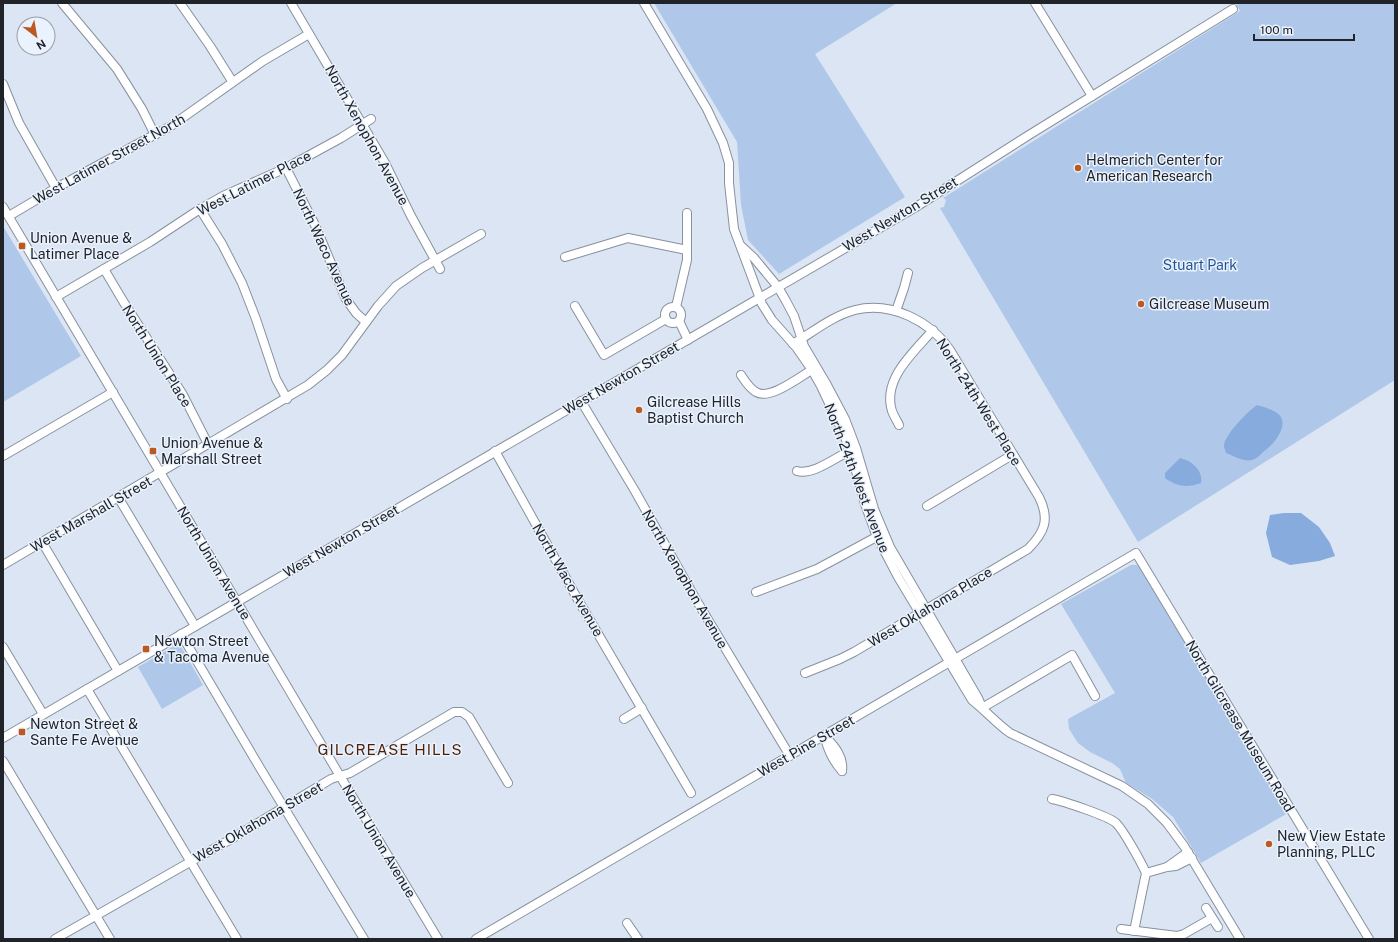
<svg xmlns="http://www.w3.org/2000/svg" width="1398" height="942" font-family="'Public Sans',sans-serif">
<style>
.green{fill:#afc8e9}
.water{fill:#87abdd}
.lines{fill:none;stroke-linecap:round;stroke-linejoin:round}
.minor-casing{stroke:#88919e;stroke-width:10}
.minor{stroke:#fff;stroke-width:8}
.poi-dot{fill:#bc5920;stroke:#eaf2fd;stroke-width:1.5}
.labels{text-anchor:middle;stroke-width:3;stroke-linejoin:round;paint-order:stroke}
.street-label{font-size:14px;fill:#202328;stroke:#eaf2fd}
.poi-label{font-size:14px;fill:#202328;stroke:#eaf2fd;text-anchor:start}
.park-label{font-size:14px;fill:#265592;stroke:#eaf2fd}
.neighbourhood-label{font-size:15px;letter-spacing:1px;fill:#4e1f04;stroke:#eaf2fd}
</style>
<rect width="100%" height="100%" fill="#dbe5f3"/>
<g class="green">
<polygon points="654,3 897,3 815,54 905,197 779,274 748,240 741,205 737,142"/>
<polygon points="1236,3 1395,3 1395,380 1138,542 940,208 944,207 946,200 943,198 1240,11"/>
<polygon points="3,226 81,356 3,402"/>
<polygon points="1131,565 1137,565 1143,570 1288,813 1201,863 1173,817 1152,799 1126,783 1120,769 1112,763 1090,752 1078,743 1069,729 1068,719 1115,693 1061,604"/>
<polygon points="179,643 203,685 162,709 138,667"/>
</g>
<g class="water">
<path d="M1257,405C1264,407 1276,410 1281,417C1287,428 1274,443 1267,449C1262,452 1258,459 1252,460C1243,462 1234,456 1226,453C1226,452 1224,447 1224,447C1223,436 1248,411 1257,405Z"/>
<path d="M1180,458C1192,461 1203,470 1201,483C1187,488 1178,487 1165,478V473Z"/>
<polygon points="1284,513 1301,513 1319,527 1330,543 1335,556 1319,561 1290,565 1272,557 1266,533 1270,515"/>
</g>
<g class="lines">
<defs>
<g id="minor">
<polyline points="62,3 117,69 142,109 155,135"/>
<polyline points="180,3 210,46 232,81"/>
<polyline points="291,3 385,163 411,216 440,269"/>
<path d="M644,3L707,109L723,143L729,163V183L734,229L762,304L772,320L796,347L812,370L821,386L845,437L854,464L865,504L877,537L898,577L972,700C986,711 996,723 1010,733L1122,786L1148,804L1167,823L1184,846L1240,939"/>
<polyline points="1035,3 1092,96"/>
<polyline points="3,84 19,123 56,188"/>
<polyline points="286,168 315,225 346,299 356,313 366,322"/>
<polyline points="3,207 340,776 438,939"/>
<polyline points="200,209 222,244 242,283 256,319 276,379 287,399"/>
<polyline points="9,216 56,188 171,126 263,61 309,34"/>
<polyline points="741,246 754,258 778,287 786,301 794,316 804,346 827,385 845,419 856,448 874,509 890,547 978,698 982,707"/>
<polyline points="565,257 628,238 687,250"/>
<polyline points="104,269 123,301 183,395 208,444"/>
<polyline points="56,297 150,242 200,209 223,196 286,168 341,138 371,119"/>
<polyline points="575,306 604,355 666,319"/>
<polyline points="676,307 687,260 687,213"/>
<circle cx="673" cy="315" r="8"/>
<polyline points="896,311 904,288 908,273"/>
<polyline points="679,321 688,340"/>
<path d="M793,344C813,332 832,316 855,310C891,301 930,321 950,350L1039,497C1050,519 1045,532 1028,549L854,652L840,659L805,673"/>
<path d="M741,375C745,381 749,388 756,392C770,401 802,375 815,368"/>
<polyline points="581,401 635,491 695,598 790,756"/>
<path d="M899,425C897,421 894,416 892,411C882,379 914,352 933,330"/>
<polyline points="495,451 577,598 691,793"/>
<polyline points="3,456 113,392"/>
<path d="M797,471C814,476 838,455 854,449"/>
<polyline points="118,497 195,626"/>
<polyline points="927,506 1012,455"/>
<polyline points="42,542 118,671"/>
<polyline points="3,565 308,385 327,370 342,355 378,306 396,286 422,268 481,234"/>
<polyline points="756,592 817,569 880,535"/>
<polyline points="181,634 260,768 364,939"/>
<polyline points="3,647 43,714"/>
<polyline points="87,689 237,939"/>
<polyline points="982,708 1072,655 1095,696"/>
<polyline points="624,719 642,708"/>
<path d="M824,735C834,746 844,756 842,771"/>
<polyline points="3,738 916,207 1029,135 1233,9"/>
<path d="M825,738C828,750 833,761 842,771"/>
<polyline points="3,761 110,939"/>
<path d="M1052,799C1063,801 1108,816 1116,823C1124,831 1141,862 1146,873L1134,931"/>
<polyline points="1167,867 1188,852"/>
<polyline points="1146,873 1167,867 1176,866 1192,858"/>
<polyline points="1206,908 1218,927"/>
<polyline points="627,923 638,939"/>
<polyline points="1121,929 1177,936 1184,934 1212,918"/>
<polyline points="55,939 190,862 233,838 331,779 350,773 454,712 462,712 469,717 508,783"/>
<polyline points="476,939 1136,553 1369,939"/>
</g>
</defs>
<use href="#minor" class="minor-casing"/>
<use href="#minor" class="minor"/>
</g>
<g class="poi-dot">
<circle cx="1078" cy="168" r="4"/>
<rect x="18" y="242" width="8" height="8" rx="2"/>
<circle cx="1141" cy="304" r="4"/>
<circle cx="639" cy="410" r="4"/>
<rect x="149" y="447" width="8" height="8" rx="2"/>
<rect x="142" y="645" width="8" height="8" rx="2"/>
<rect x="18" y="728" width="8" height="8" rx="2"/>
<circle cx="1269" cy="844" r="4"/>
</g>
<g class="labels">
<g class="street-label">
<text transform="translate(367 135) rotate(61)" y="5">North Xenophon Avenue</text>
<text transform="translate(109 159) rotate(-29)" y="5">West Latimer Street North</text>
<text transform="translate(254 183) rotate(-27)" y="5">West Latimer Place</text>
<text transform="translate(900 214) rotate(-31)" y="5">West Newton Street</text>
<text transform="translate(324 247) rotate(65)" y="5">North Waco Avenue</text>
<text transform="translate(157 356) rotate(58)" y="5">North Union Place</text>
<text transform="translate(621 378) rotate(-30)" y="5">West Newton Street</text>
<text transform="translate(979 402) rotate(58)" y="5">North 24th West Place</text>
<text transform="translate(857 478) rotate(69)" y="5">North 24th West Avenue</text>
<text transform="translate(91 514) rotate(-30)" y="5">West Marshall Street</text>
<text transform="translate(341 541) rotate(-30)" y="5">West Newton Street</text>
<text transform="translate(214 563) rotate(59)" y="5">North Union Avenue</text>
<text transform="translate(685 579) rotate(60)" y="5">North Xenophon Avenue</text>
<text transform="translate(568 580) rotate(60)" y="5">North Waco Avenue</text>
<text transform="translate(930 607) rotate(-31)" y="5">West Oklahoma Place</text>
<text transform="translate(1240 726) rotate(59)" y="5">North Gilcrease Museum Road</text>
<text transform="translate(806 746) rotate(-30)" y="5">West Pine Street</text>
<text transform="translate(258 822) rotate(-30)" y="5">West Oklahoma Street</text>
<text transform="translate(379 841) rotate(59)" y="5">North Union Avenue</text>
</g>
<g class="poi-label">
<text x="1086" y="165">Helmerich Center for<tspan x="1086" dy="16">American Research</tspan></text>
<text x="30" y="243">Union Avenue &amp;<tspan x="30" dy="16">Latimer Place</tspan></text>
<text x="1149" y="309">Gilcrease Museum</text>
<text x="647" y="407">Gilcrease Hills<tspan x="647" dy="16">Baptist Church</tspan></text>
<text x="161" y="448">Union Avenue &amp;<tspan x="161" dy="16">Marshall Street</tspan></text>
<text x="154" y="646">Newton Street<tspan x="154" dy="16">&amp; Tacoma Avenue</tspan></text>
<text x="30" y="729">Newton Street &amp;<tspan x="30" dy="16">Sante Fe Avenue</tspan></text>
<text x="1277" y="841">New View Estate<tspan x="1277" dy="16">Planning, PLLC</tspan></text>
</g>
<g class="park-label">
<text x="1200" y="270">Stuart Park</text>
</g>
<g class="neighbourhood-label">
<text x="390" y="755">GILCREASE HILLS</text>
</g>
</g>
<rect width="1398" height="942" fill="none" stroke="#202328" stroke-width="8"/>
<g transform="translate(36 36) rotate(149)"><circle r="19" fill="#eaf2fd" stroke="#999fa8"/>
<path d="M0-3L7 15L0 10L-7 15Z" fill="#bc5920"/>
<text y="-6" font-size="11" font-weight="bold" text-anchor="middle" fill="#202328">N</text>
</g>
<path d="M1254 34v6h100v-6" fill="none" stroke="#202328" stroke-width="2"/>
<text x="1260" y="34" font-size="12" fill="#202328" stroke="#eaf2fd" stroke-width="3" paint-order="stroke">100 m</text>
</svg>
